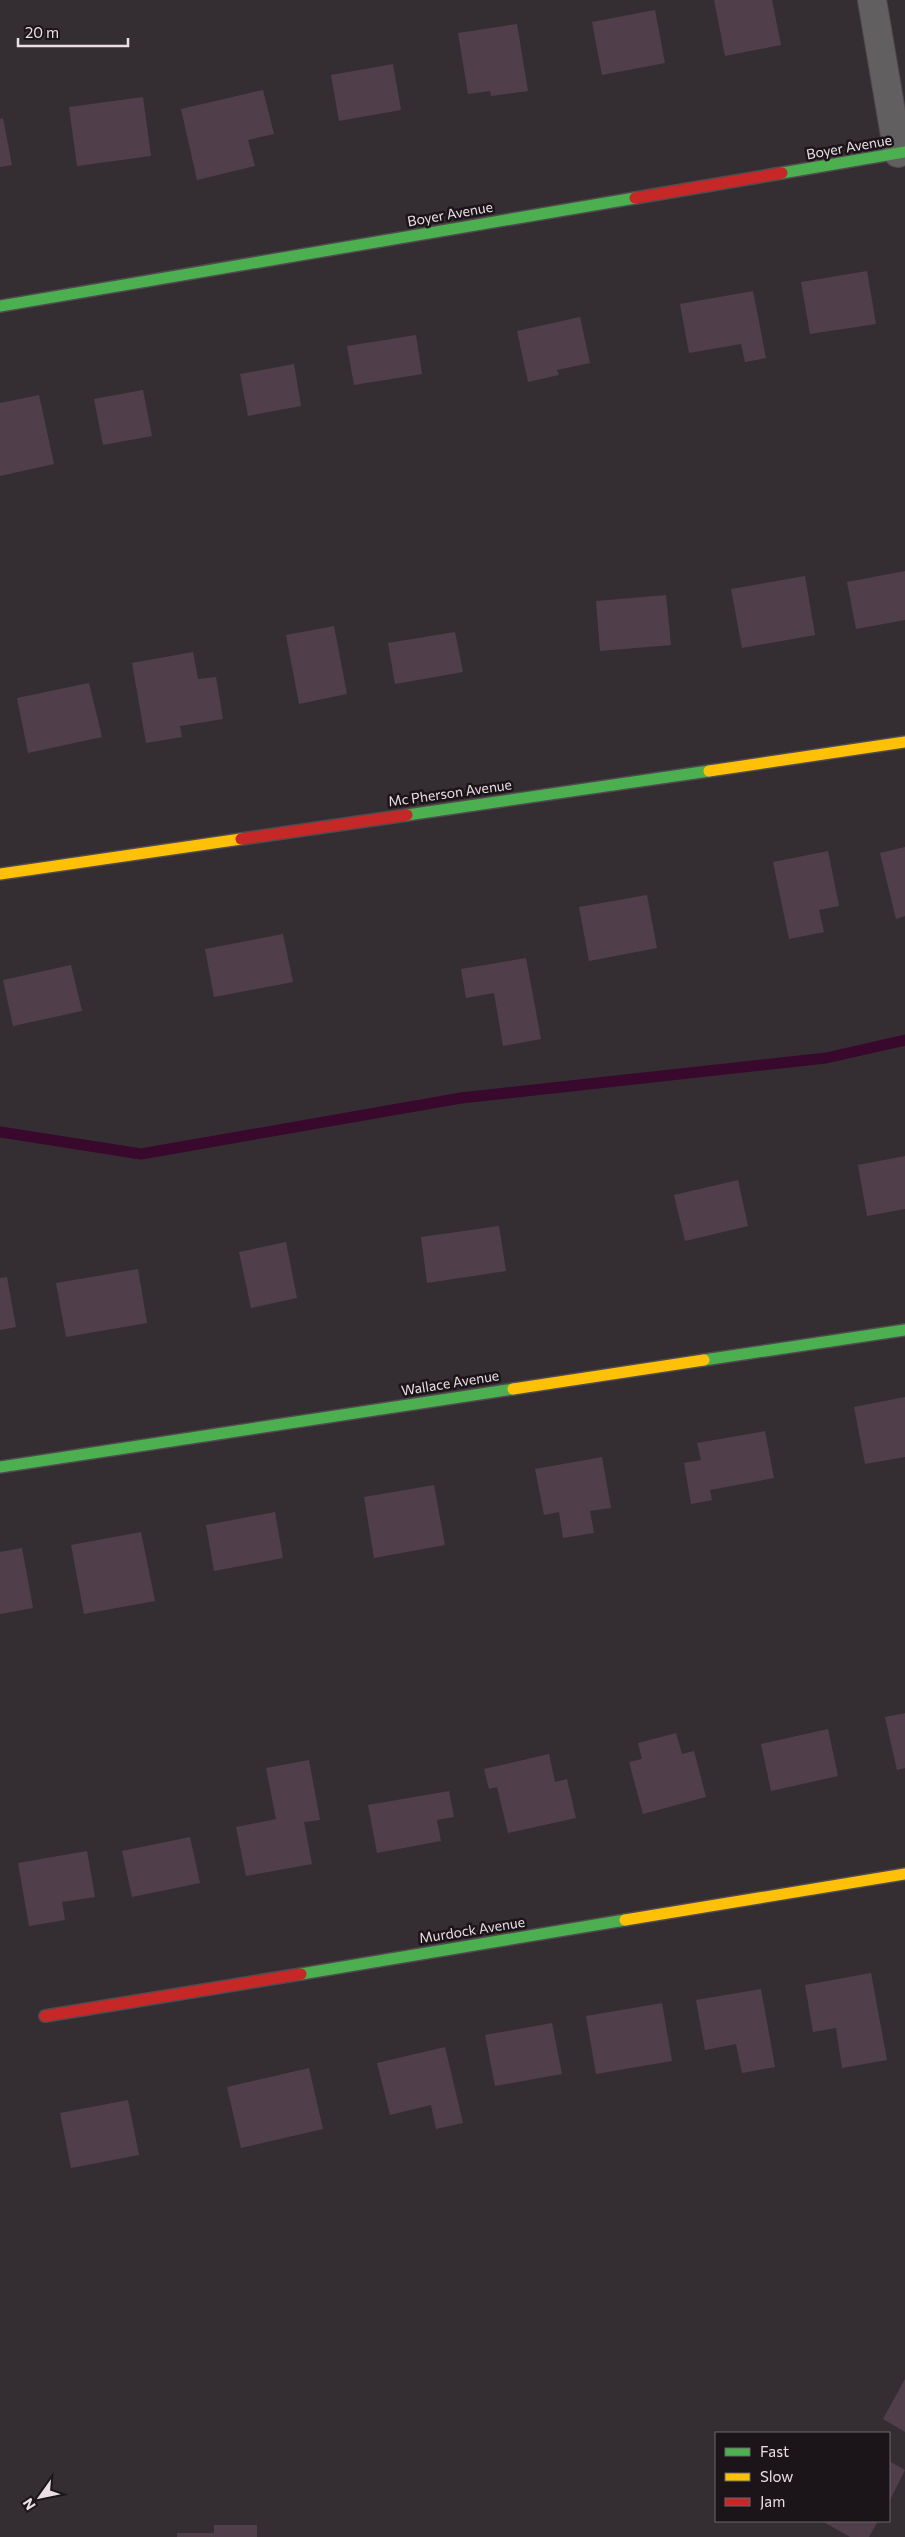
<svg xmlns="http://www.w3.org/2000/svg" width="905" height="2537" font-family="Commissioner,sans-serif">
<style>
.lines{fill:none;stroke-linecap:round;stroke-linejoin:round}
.stream{stroke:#38082d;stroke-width:11}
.building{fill:#503f4b}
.street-casing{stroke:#504b4f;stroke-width:30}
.fast-casing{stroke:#504b4f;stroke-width:14}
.slow-casing{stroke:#504b4f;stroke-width:14}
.jam-casing{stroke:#504b4f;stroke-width:14}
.street{stroke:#615f60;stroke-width:28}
.fast{stroke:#4caf50;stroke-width:11}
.slow{stroke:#ffc107;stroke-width:11}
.jam{stroke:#c62828;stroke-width:11}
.labels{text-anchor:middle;stroke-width:5;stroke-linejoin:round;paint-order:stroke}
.street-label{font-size:14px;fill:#e9dfe5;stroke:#1b1519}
</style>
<rect width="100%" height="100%" fill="#342e32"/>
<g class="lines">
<polyline class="stream" points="0,1132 141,1154 461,1098 826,1058 905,1040"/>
</g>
<g class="building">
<polygon points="714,0 772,0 781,45 725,56"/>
<polygon points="655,10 665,63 602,75 592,22"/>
<polygon points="517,24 528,91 491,96 490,91 468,94 458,33"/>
<polygon points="393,64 401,110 339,121 331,75"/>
<polygon points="263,90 274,134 248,140 255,166 197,180 181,109"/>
<polygon points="143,97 151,156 77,166 69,107"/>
<polygon points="3,118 12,165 0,167 0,119"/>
<polygon points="867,271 876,324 810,334 801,282"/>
<polygon points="753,291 766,358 745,362 741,344 689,353 680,304"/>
<polygon points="580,317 590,363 557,370 559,375 528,382 517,331"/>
<polygon points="416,335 422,374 354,385 347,346"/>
<polygon points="294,364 301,406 248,416 240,374"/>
<polygon points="143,390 152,436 103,445 94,399"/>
<polygon points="39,395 54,464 0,476 0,403"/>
<polygon points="905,571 905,620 856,629 847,582"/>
<polygon points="805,576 815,635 742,648 731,589"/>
<polygon points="666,595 671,645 600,651 596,601"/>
<polygon points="334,626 347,694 299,704 286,635"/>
<polygon points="455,632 463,672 395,684 388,643"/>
<polygon points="193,652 198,679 216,677 223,719 180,726 182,737 146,743 132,663"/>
<polygon points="89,683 102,737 28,753 17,698"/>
<polygon points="905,847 905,916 896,919 880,853"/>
<polygon points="828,851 839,906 819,910 824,932 789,939 773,862"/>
<polygon points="647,895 657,948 589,961 579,907"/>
<polygon points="283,934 293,982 214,997 205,949"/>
<polygon points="526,958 541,1039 503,1046 494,993 466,998 461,969"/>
<polygon points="71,965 82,1011 13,1026 3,980"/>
<polygon points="905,1156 905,1209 867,1216 858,1165"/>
<polygon points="738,1180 748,1226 685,1241 674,1195"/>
<polygon points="499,1226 506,1271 427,1283 421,1237"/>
<polygon points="286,1242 297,1298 251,1308 239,1252"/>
<polygon points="138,1269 147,1323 66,1337 56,1283"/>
<polygon points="7,1277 16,1327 0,1330 0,1278"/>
<polygon points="905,1397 905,1457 865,1464 854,1407"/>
<polygon points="765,1431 774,1478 710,1490 712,1500 691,1504 684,1463 701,1460 697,1443"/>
<polygon points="602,1457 611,1508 590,1511 594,1533 563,1538 559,1512 544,1515 535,1469"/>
<polygon points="434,1485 445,1545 374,1558 364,1497"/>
<polygon points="275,1512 283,1558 214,1571 206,1525"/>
<polygon points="141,1532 155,1601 84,1614 71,1545"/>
<polygon points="22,1548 33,1608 0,1614 0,1552"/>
<polygon points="905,1713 905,1768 897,1770 885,1717"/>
<polygon points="828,1729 838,1776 771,1791 761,1744"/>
<polygon points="676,1733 682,1754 694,1751 706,1797 643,1814 629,1762 642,1759 638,1743"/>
<polygon points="549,1754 555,1782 567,1779 576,1818 508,1833 497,1787 489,1789 484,1769"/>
<polygon points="309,1760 320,1820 304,1822 312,1864 246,1876 236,1827 276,1819 266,1768"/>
<polygon points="449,1791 454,1817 437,1820 441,1841 377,1853 368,1805"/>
<polygon points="190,1837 200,1883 132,1897 122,1851"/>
<polygon points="87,1851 95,1897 62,1902 65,1920 29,1926 18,1863"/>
<polygon points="871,1973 887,2060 842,2068 836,2028 813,2032 805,1985"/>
<polygon points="761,1989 775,2067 742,2073 736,2044 705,2050 696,2000"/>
<polygon points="662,2003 672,2061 596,2074 586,2016"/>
<polygon points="552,2023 562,2074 495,2086 485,2035"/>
<polygon points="445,2047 463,2123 436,2129 431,2105 390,2115 377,2063"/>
<polygon points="309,2068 323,2129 241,2148 227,2087"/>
<polygon points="128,2100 139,2155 71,2168 60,2113"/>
<polygon points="905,2379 905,2432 883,2419"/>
<polygon points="889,2461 905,2470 889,2502"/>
<polygon points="822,2521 878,2521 869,2537 850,2537"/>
<polygon points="214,2525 257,2525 257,2537 177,2537 177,2533 214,2533"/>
</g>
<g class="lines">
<defs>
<polyline id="street" points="872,0 898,153"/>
<g id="fast">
<polyline points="782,173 905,152"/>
<polyline points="0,306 635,198"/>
<polyline points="407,815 709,771"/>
<polyline points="704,1360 905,1330"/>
<polyline points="0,1467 513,1389"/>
<polyline points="301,1974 625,1920"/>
</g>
<g id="slow">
<polyline points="709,771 905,742"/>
<polyline points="0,874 241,839"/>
<polyline points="513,1389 704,1360"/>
<polyline points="625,1920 905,1874"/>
</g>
<g id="jam">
<polyline points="635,198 782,173"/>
<polyline points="241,839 407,815"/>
<polyline points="45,2016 301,1974"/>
</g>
</defs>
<use href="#street" class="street-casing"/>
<use href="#fast" class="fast-casing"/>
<use href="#slow" class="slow-casing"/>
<use href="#jam" class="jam-casing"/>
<use href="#street" class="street"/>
<use href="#fast" class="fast"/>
<use href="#slow" class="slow"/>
<use href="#jam" class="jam"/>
</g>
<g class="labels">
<g class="street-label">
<text transform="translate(849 147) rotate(-10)" y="5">Boyer Avenue</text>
<text transform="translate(450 214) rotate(-10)" y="5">Boyer Avenue</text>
<text transform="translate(450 793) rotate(-8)" y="5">Mc Pherson Avenue</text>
<text transform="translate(450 1383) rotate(-9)" y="5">Wallace Avenue</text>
<text transform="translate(472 1930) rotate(-9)" y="5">Murdock Avenue</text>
</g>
</g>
<rect x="715" y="2432" width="175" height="90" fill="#1b1519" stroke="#6d666b"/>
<rect x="725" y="2448" width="25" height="8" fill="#4caf50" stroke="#6d666b"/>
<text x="760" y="2457" font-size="15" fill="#e9dfe5">Fast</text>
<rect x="725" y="2473" width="25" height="8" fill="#ffc107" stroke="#6d666b"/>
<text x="760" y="2482" font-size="15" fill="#e9dfe5">Slow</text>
<rect x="725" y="2498" width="25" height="8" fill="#c62828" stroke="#6d666b"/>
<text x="760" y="2507" font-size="15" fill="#e9dfe5">Jam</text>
<g transform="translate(40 2497) rotate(237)" stroke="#1b1519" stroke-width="4" paint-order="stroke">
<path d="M0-4L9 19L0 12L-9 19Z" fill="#e9dfe5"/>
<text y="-8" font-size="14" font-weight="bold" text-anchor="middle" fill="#e9dfe5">N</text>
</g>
<path d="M18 38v8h110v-8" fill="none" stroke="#e9dfe5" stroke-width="2.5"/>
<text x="25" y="38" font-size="15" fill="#e9dfe5" stroke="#1b1519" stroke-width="4" paint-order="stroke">20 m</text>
</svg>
